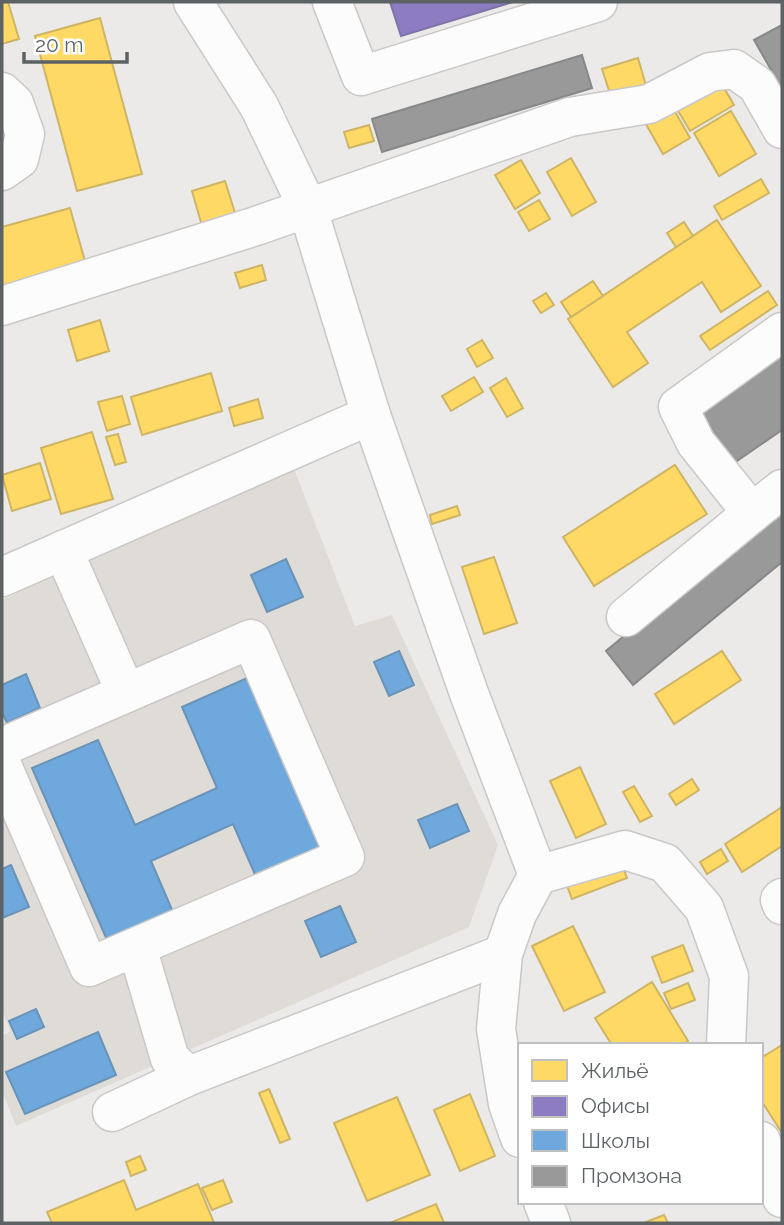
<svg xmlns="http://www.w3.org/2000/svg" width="784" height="1225" font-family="Raleway,sans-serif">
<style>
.education{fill:#dfdcd8}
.homes{fill:#ffd966;stroke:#ceb565;stroke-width:2}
.offices{fill:#8e7cc3;stroke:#7f74a6;stroke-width:2}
.schools{fill:#6fa8dc;stroke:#6a93b8;stroke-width:2}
.industry{fill:#999;stroke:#878889;stroke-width:2}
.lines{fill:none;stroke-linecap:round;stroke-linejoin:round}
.minor-casing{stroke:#c9c8c7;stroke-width:41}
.minor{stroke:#fcfcfc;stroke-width:38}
</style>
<rect width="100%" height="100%" fill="#eceae8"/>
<polygon class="education" points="293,466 355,626 392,615 498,845 469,927 16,1126 2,1091 2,1036 10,1031 2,1010 2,600"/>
<g class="homes">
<polygon points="2,2 8,2 19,39 2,44"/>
<polygon points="100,18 142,174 77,191 35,36"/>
<polygon points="638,58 647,89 612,100 602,69"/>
<polygon points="717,76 734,105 690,131 673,102"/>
<polygon points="670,103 690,138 663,154 643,119"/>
<polygon points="731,111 756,154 719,176 694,133"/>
<polygon points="369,125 374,141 349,148 344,132"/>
<polygon points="571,158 596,202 572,216 547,172"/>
<polygon points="521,160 540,193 515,209 495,175"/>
<polygon points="761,179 769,193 722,220 714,206"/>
<polygon points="225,181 236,216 202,226 192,191"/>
<polygon points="539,200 550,219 529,231 518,212"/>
<polygon points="70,208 88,272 2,297 2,227"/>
<polygon points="717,220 761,286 721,312 702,282 627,332 648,363 613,387 568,319"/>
<polygon points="684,222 693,236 676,247 667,233"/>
<polygon points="262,265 266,280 240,288 235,273"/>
<polygon points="593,281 603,296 571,317 561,302"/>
<polygon points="768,291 777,305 710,350 700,336"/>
<polygon points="546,293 554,305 541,313 533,301"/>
<polygon points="100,320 109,351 77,361 68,330"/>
<polygon points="482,340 493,358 477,367 467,349"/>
<polygon points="211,373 222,411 142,435 131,397"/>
<polygon points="474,377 483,392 451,411 442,396"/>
<polygon points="506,378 523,408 507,417 490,388"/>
<polygon points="122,396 130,424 107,431 98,402"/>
<polygon points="258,399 263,418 234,426 229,408"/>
<polygon points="92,432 113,499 61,514 41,448"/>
<polygon points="118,434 126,462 115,465 106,437"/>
<polygon points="40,463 51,499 12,511 2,475"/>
<polygon points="675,465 707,514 594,586 563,537"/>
<polygon points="457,506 460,515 432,524 430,515"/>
<polygon points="494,557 517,623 484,634 462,567"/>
<polygon points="722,651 741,680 674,724 655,694"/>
<polygon points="580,767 606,824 576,838 550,781"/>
<polygon points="692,779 699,790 676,805 669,794"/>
<polygon points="634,786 652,816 640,822 623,792"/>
<polygon points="782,807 782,846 742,872 725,844"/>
<polygon points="721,849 728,861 707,874 700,862"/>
<polygon points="621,862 627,878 572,899 566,883"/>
<polygon points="573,926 605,992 564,1011 532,946"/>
<polygon points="683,945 693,971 662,983 652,957"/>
<polygon points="652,982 688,1041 682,1045 612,1045 595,1018"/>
<polygon points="688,983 695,1000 671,1009 664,993"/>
<polygon points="782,1045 782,1133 761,1100 761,1058"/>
<polygon points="269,1089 290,1139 280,1143 259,1093"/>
<polygon points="470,1094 495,1156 460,1171 434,1110"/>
<polygon points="397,1097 430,1175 367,1201 334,1123"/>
<polygon points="140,1156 146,1170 131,1176 126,1162"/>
<polygon points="124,1180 136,1210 198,1184 214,1223 52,1223 47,1212"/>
<polygon points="223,1180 232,1202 212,1210 202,1188"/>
<polygon points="436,1204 444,1223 390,1223"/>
<polygon points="664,1215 668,1223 647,1223 646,1222"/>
</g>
<polygon class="offices" points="390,2 513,2 401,36"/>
<g class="schools">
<polygon points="286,559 303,597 267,612 251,575"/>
<polygon points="399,651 414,685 389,696 374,662"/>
<polygon points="26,674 40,708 7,723 2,712 2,685"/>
<polygon points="247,678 322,850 257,879 233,824 151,861 173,912 107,940 32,768 98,740 135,825 217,788 182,707"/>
<polygon points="457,804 469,831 430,848 418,820"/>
<polygon points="11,865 29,907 2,918 2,869"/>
<polygon points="340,906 356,942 321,957 305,921"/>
<polygon points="36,1009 44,1027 17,1039 9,1021"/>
<polygon points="98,1032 116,1075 25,1114 6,1072"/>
</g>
<g class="industry">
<polygon points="782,25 782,89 754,40"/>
<polygon points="582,55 592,88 382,152 372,119"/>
<polygon points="782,350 782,430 731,465 694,410"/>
<polygon points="782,505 782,562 633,685 606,651"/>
</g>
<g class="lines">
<defs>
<g id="minor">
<polyline points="193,2 259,106 307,206 371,415 470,696 538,875 517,914 503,954 496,1029 508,1104 520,1138"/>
<polyline points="332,2 361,76 598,2"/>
<polyline points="2,92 14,103 25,134 19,159 2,171"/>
<polyline points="2,306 256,226 570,117 649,104 710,72 734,69 757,85 782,129"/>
<polyline points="752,513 782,489"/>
<polyline points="63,550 126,693"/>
<polyline points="2,577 371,415"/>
<polyline points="626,617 752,513 696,443 678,407 782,332"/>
<polyline points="2,747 251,639 345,857 89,967 2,765"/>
<polyline points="538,875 625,850 665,863 704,908 729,976 726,1045"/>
<polyline points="782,898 780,900 782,905"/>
<polyline points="137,947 170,1059 189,1076"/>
<polyline points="112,1112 189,1076 503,954"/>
<polyline points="761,1141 782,1198"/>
<polyline points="543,1202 551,1223"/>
</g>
</defs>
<use href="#minor" class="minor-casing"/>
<use href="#minor" class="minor"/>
</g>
<rect width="784" height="1225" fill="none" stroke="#5d6264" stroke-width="7"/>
<rect x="518" y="1043" width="245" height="161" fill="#ffffff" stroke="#bec0c1" stroke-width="2"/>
<rect x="532" y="1060" width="35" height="21" fill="#ffd966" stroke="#bec0c1" stroke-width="2"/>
<text x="581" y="1078" font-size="21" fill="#5d6264">Жильё</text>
<rect x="532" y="1096" width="35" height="21" fill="#8e7cc3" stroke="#bec0c1" stroke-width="2"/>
<text x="581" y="1113" font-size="21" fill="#5d6264">Офисы</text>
<rect x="532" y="1130" width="35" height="21" fill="#6fa8dc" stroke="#bec0c1" stroke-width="2"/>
<text x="581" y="1148" font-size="21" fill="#5d6264">Школы</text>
<rect x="532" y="1166" width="35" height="21" fill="#999999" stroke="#bec0c1" stroke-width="2"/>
<text x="581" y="1183" font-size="21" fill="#5d6264">Промзона</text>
<path d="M24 52v10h103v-10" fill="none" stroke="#5d6264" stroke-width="3.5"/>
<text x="35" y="52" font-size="21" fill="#5d6264" stroke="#ffffff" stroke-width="5" paint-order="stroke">20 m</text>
</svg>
